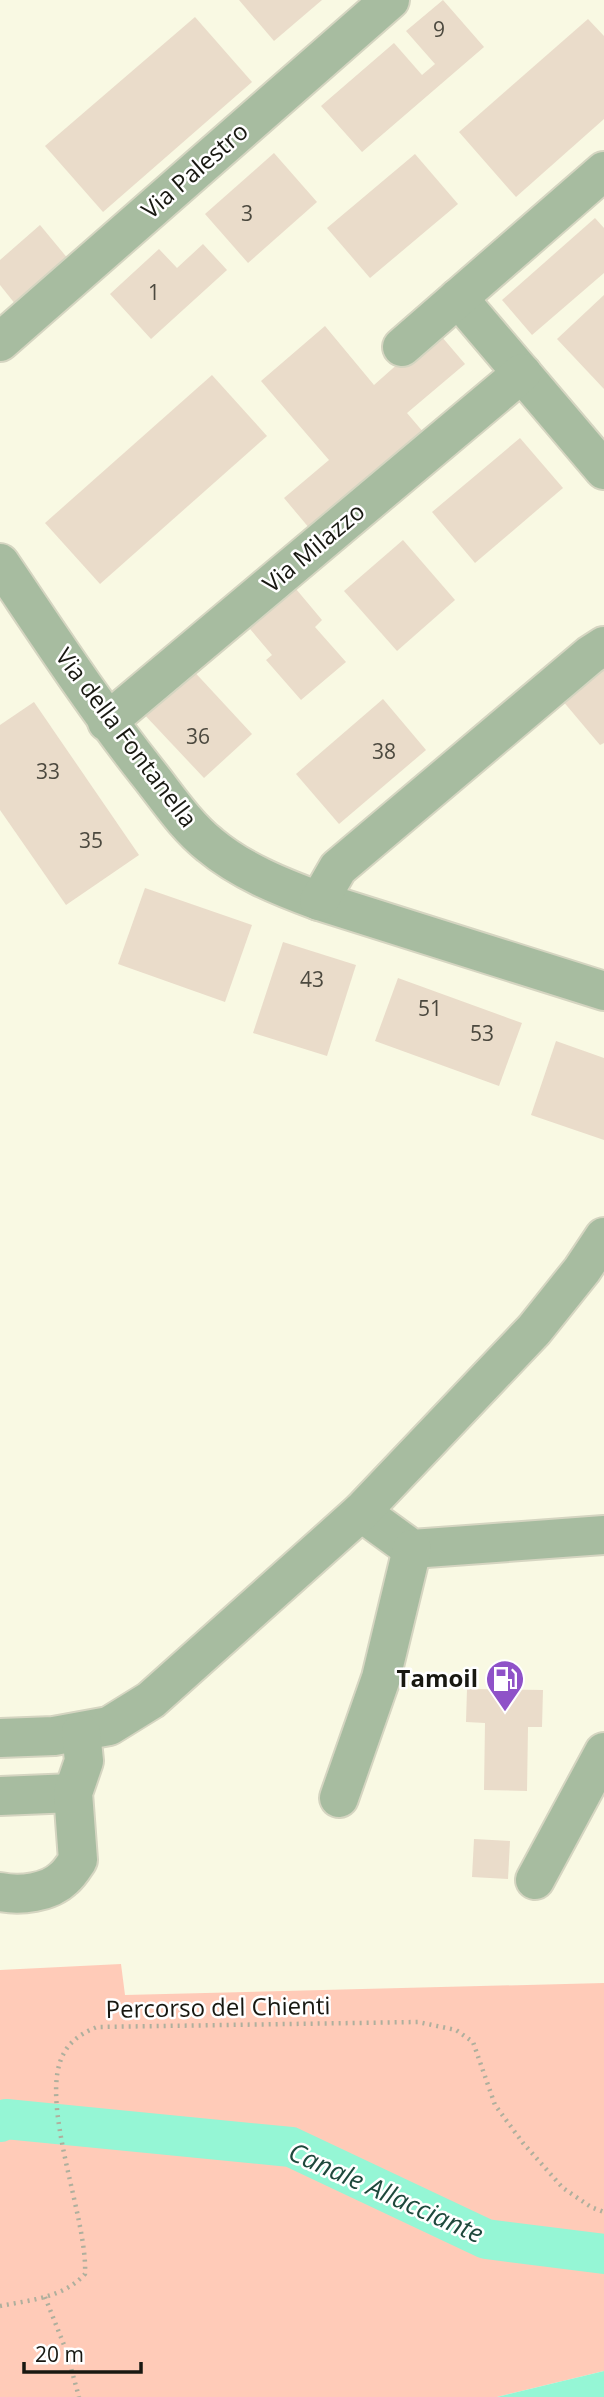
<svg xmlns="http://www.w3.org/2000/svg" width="604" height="2397" font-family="'Open Sans',sans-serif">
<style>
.green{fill:#ffcbb8}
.water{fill:#95f6d5}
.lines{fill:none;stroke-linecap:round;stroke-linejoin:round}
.canal{stroke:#95f6d5;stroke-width:40}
.building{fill:#eadcca}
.minor-casing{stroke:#d5d5c1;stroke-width:42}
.path{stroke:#afaf9d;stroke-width:4.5;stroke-dasharray:2 5;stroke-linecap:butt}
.minor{stroke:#a7bca0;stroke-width:38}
.labels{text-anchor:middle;stroke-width:5;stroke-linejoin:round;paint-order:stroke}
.number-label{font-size:21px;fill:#4c493f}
.street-label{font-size:24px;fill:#181811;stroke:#fff}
.poi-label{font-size:24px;font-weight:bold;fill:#181811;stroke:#fff;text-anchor:end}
.water-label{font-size:26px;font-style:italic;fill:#1e493c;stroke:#fff}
</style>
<rect width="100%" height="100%" fill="#f9f9e3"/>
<polygon class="green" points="121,1964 125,1995 604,1983 604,2371 497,2397 0,2397 0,1970"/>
<polygon class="water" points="604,2371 604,2397 497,2397"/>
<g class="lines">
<polyline class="canal" points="0,2122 6,2119 291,2147 486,2239 604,2254"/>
</g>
<g class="building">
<polygon points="239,0 322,0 274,41"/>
<polygon points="443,0 484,47 362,152 321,106 394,43 422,75 435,64 406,31"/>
<polygon points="195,17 252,82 103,212 45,146"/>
<polygon points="588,19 604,36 604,119 516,197 459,132"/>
<polygon points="274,153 317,202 248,263 205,214"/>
<polygon points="415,154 458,204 370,278 327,228"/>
<polygon points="595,218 604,228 604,273 532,335 502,300"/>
<polygon points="40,225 69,260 16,305 0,285 0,260"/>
<polygon points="203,244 227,270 151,339 110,294 159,249 177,268"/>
<polygon points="604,295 604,389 557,339"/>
<polygon points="325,326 374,385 436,330 465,364 407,413 424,433 310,529 284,498 329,460 261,381"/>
<polygon points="212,375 267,436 100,584 45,523"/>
<polygon points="520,438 563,488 475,563 432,512"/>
<polygon points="403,540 455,600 397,651 344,591"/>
<polygon points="291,583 322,620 315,627 346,662 301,700 266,660 272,655 245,623"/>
<polygon points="604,665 604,743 600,745 562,700"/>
<polygon points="189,666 252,734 204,778 141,711"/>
<polygon points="383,699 426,750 339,824 296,774"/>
<polygon points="34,702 139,855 66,905 0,810 0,725"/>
<polygon points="145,888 252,925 225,1002 118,964"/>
<polygon points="283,942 356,965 327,1056 253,1033"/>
<polygon points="398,978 522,1023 499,1086 375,1041"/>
<polygon points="556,1041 604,1058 604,1140 531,1115"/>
<polygon points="467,1689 543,1690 542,1727 528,1727 527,1791 484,1790 485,1723 466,1722"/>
<polygon points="474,1839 510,1841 508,1879 472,1877"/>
</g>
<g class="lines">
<defs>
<g id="minor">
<polyline points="458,298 604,470"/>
<polyline points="0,342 390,0"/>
<polyline points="402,347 604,171"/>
<path d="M0,563C48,634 94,705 147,772C167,797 185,825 210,845C241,871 281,887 319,901L604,991"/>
<polyline points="107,722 522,373"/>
<polyline points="319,901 338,868 590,655 604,646"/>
<polyline points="361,1512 412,1549 604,1535"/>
<polyline points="0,1738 54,1736 109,1726 151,1700 361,1512 534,1330 582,1270 604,1237"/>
<polyline points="0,1796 73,1793"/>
<polyline points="339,1798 381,1678 412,1549"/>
<polyline points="535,1880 604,1752"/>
<path d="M0,1892C20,1896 49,1893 64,1878C70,1873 74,1866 78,1860L73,1793L84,1761L81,1732"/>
</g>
</defs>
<use href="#minor" class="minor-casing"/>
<g class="path">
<polyline points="45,2297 66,2350 79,2397"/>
<path d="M0,2306C30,2300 63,2298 85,2274C88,2218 37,2100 64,2053C71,2040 84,2032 97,2027L418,2022L456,2030L473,2042L495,2105L523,2143L563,2188L591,2207L604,2212"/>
</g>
<use href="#minor" class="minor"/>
</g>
<defs>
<symbol id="fuel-pin" viewBox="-11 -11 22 30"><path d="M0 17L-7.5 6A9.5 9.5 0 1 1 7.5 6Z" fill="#8f52c8" stroke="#fff"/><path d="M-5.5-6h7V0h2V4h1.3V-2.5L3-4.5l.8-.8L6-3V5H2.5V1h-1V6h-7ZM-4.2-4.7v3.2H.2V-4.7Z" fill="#fff"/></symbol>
</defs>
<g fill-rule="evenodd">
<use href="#fuel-pin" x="483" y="1657" width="44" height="60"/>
</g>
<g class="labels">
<g class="number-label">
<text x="439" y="37">9</text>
<text x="247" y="221">3</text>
<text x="154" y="300">1</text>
<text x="198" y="744">36</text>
<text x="384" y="759">38</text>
<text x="48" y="779">33</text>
<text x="91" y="848">35</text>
<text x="312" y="987">43</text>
<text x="430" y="1016">51</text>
<text x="482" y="1041">53</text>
</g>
<g class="street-label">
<text transform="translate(195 171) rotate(-41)" y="8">Via Palestro</text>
<text transform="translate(314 548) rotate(-40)" y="8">Via Milazzo</text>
<text transform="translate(126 738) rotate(53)" y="8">Via della Fontanella</text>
<text transform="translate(218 2008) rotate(-1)" y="8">Percorso del Chienti</text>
</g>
<g class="poi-label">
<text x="478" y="1687">Tamoil</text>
</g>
<g class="water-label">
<text transform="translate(386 2193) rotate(24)" y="9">Canale Allacciante</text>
</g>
</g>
<path d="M24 2362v10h117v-10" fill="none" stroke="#181811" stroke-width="3.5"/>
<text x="35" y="2362" font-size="21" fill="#181811" stroke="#ffffff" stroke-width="5" paint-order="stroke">20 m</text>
</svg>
